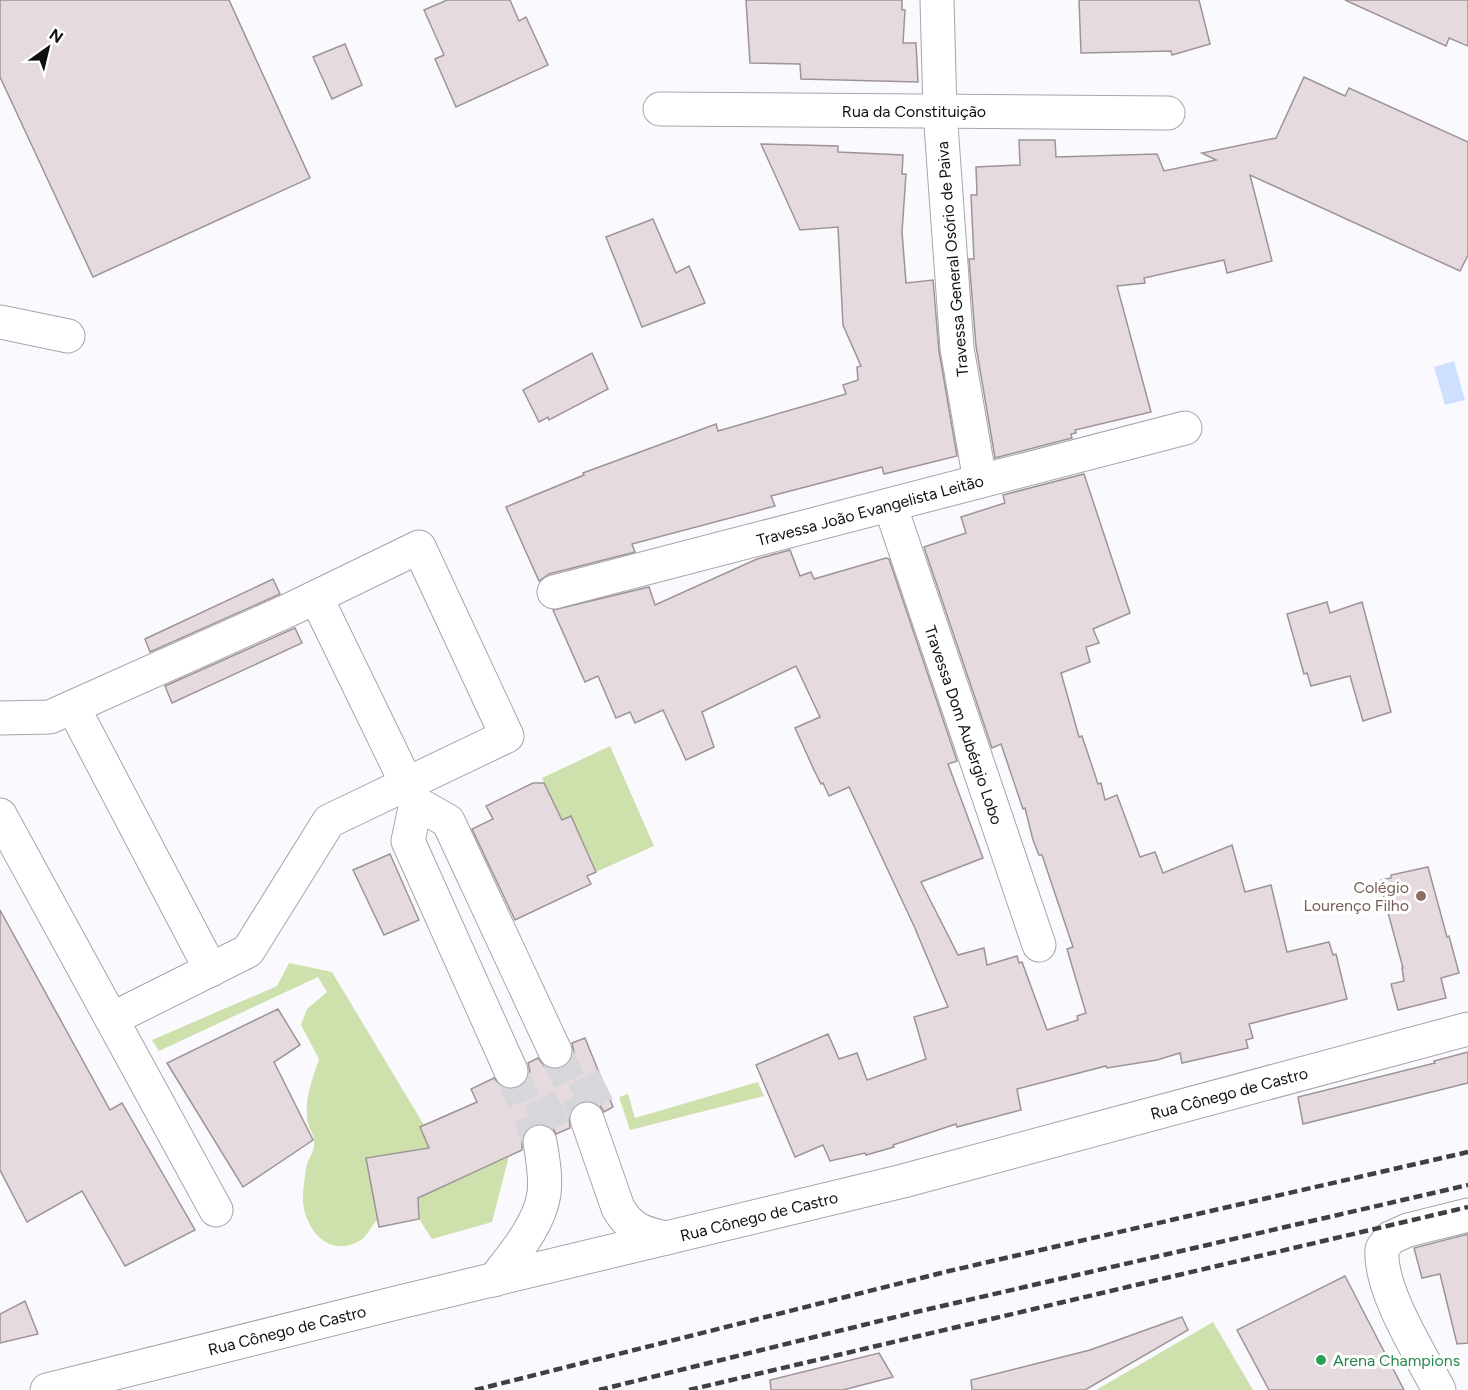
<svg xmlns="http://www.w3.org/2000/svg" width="1468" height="1390" font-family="Figtree,sans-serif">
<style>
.green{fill:#cee1ac}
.water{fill:#cfe0fe}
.building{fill:#e5dbdf;stroke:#9e9498;stroke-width:1.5}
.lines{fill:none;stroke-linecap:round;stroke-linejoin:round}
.minor-tunnel{stroke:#d7d6db;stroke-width:33;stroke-dasharray:33 16;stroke-linecap:butt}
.minor-casing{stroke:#a7a4ad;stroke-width:35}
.major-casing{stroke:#a7a4ad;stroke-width:35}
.minor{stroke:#fff;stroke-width:33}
.major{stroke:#fff;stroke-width:33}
.rail{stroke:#403f42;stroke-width:4.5;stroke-dasharray:9 4.5;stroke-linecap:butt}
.education-dot{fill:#8d6e63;stroke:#fff;stroke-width:2}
.leisure-dot{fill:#2e9e5b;stroke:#fff;stroke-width:2}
.labels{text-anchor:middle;stroke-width:6;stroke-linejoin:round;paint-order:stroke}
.street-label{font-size:16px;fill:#100f12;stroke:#fff}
.education-label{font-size:16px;fill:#785e54;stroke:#fff;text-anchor:end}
.leisure-label{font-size:16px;fill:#27864d;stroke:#fff;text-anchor:start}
</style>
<rect width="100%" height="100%" fill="#faf9fe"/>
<g class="green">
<polygon points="610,746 654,846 596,872 571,817 561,820 542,778"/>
<path d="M289,963L332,972L424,1125L421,1127L444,1186L509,1156L492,1222L432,1239L419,1219L416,1150L366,1159L378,1219C372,1225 367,1236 361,1240C330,1260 304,1229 303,1200C303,1192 305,1171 307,1164C309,1158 313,1153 314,1147C316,1134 307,1128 307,1117C305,1096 313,1078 319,1059L301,1025L307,1009L327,992L318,977L159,1051L152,1040L277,986Z"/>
<polygon points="758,1082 764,1096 630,1130 619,1097 628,1094 635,1118"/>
<polygon points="1213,1322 1253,1390 1096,1390"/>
</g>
<polygon class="water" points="1454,361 1465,400 1445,405 1434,367"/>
<g class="building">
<polygon points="0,0 229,0 310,178 93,277 0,77"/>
<polygon points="447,0 510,0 519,21 526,17 548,65 456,107 435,59 444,55 424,10"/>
<polygon points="746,0 902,0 902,10 905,10 903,43 916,43 918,82 801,79 800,64 750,63"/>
<polygon points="1079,0 1199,0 1210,44 1172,55 1171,51 1081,53"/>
<polygon points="1345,0 1468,0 1468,46 1449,38 1446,46"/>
<polygon points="345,44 362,85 332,99 313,57"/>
<polygon points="1304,77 1345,96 1349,88 1468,142 1468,255 1460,271 1250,175 1272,261 1227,273 1224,260 1144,278 1145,283 1117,286 1151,412 1075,430 1076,433 1071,434 1072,438 995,458 976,346 969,259 974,259 971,195 977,195 976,167 1020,165 1019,140 1055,140 1056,157 1157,154 1164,171 1216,160 1202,153 1276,138"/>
<polygon points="761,144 838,146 838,152 903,155 902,174 906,174 902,232 906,283 933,280 939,351 957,456 884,474 882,467 771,496 775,506 632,544 635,552 549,574 539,581 506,507 584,475 583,473 716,424 718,431 846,394 843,385 858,380 857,367 861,366 843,325 838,227 800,230"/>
<polygon points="653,219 676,273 689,266 705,303 642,327 606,237"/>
<polygon points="592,353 608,389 549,420 548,417 539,422 523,390"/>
<polygon points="1084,474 1130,613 1093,629 1099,643 1086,647 1090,662 1061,673 1079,737 1082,736 1098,784 1101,783 1105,800 1117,795 1140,857 1155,852 1163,873 1232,845 1245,892 1271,885 1287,952 1329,942 1333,955 1336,954 1347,999 1249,1024 1253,1038 1246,1040 1248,1048 1182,1063 1180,1053 1157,1060 1107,1068 1106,1066 1017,1089 1021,1110 957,1127 956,1124 893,1145 894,1147 866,1155 865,1153 830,1161 823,1145 795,1157 756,1065 828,1034 839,1059 857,1053 867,1080 926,1059 914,1017 948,1007 914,926 849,787 829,796 823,783 821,784 814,770 795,728 820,717 796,666 702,712 714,747 686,760 663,710 635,723 630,712 616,718 598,676 585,682 553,610 649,587 655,605 757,559 790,550 800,576 811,572 814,579 886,558 889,559 957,761 948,764 983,858 921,882 958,955 984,948 987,965 1017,956 1019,963 1022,962 1047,1030 1078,1020 1077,1016 1086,1013 1067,949 1073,947 1042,855 1039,855 1033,840 1025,808 1023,809 1001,744 992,748 924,547 966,533 961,517 1005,503 1003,495"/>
<polygon points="273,579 280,594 150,652 145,639"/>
<polygon points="1327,602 1330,613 1362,602 1391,712 1363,721 1350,676 1311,686 1307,673 1304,674 1287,614"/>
<polygon points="295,628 302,643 172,703 165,686"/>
<polygon points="533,783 544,783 562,820 571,816 596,872 587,876 591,884 515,920 472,829 493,819 486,806"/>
<polygon points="390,854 419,920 384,935 353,870"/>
<polygon points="1428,867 1447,937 1449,936 1459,973 1441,978 1446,998 1398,1010 1391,984 1404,981 1402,968 1403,968 1383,894 1384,894 1381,880 1391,878 1391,875"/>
<polygon points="0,910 110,1110 122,1103 195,1230 125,1266 82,1191 27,1222 0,1170"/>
<polygon points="278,1009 300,1045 274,1062 313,1140 243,1187 167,1063"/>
<polygon points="585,1038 613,1107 604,1112 599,1104 591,1101 580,1102 573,1106 569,1115 570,1128 556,1134 554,1130 546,1124 536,1124 528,1127 522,1136 522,1150 418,1198 419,1219 379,1227 366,1158 429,1148 420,1127 477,1102 471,1089 494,1078 501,1086 510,1090 518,1088 526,1081 530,1072 528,1063 538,1058 545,1067 554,1070 562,1068 571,1061 574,1053 572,1043"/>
<polygon points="1468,1052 1468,1083 1303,1124 1298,1097 1435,1063 1434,1061"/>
<polygon points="1468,1234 1468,1343 1457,1344 1440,1274 1422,1278 1414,1248"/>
<polygon points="1345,1276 1404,1390 1269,1390 1237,1330"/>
<polygon points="25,1301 38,1334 0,1343 0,1314"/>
<polygon points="1182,1317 1188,1330 1085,1390 972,1390 971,1380 1090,1350"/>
<polygon points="879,1353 893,1377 843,1390 771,1390 770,1380"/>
</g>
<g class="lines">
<g class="minor-tunnel">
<polyline points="555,1051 587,1118"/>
<polyline points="511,1071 539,1141"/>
<polyline points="532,1121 614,1080"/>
</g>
<defs>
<g id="minor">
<polyline points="937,0 940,111 957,348 980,481"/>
<polyline points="660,109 1168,113"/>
<polyline points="0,322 68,336"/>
<polyline points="890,505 1039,945"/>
<polyline points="554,592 1185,428"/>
<polyline points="316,597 416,803 448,821 555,1051"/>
<polyline points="73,707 211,970"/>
<polyline points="0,718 50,717 287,611 419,547 507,736 329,821 248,951 112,1019"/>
<polyline points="416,803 408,841 511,1071"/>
<polyline points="0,815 216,1210"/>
<path d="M587,1119L618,1208C630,1229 644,1234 667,1238"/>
<path d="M494,1280C513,1255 539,1226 544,1194C546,1177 543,1159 540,1142"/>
<path d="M1439,1390C1420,1353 1379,1290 1382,1249L1390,1238L1408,1230L1468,1215"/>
</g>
<polyline id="major" points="47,1390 400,1302 903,1181 1468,1029"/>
</defs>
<use href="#minor" class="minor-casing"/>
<use href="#major" class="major-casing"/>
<use href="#minor" class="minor"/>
<use href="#major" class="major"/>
<g class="rail">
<polyline points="475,1390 949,1271 1468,1152"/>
<polyline points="599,1390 916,1312 1468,1185"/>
<polyline points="689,1390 1468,1207"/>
</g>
</g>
<circle class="education-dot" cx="1421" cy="896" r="6"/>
<circle class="leisure-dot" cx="1321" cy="1360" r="6"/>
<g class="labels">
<g class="street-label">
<text x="914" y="117">Rua da Constituição</text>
<text transform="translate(952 259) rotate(-95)" y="6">Travessa General Osório de Paiva</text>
<text transform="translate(870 510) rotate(-15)" y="6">Travessa João Evangelista Leitão</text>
<text transform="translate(964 725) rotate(71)" y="6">Travessa Dom Aubérgio Lobo</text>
<text transform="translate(1229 1093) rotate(-15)" y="6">Rua Cônego de Castro</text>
<text transform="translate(759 1216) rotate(-14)" y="6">Rua Cônego de Castro</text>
<text transform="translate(287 1330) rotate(-14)" y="6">Rua Cônego de Castro</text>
</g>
<g class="education-label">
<text x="1409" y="893">Colégio<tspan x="1409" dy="18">Lourenço Filho</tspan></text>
</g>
<g class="leisure-label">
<text x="1333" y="1366">Arena Champions</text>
</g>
</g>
<g transform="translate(48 48) rotate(34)" stroke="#ffffff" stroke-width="4.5" paint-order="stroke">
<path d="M0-4.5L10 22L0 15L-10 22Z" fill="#100f12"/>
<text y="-9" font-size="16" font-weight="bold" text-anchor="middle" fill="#100f12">N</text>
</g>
</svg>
